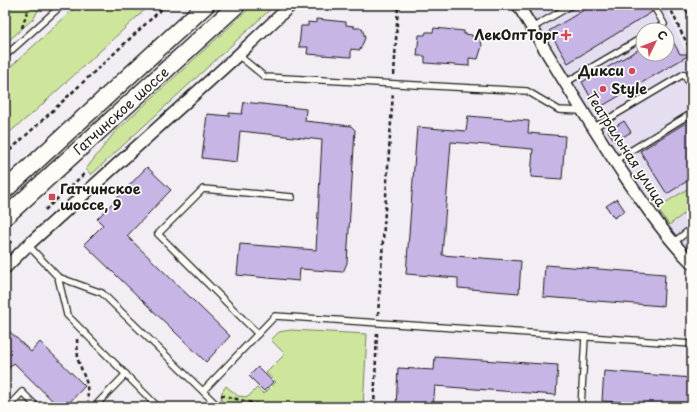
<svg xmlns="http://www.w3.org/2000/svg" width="697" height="412" font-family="'Playpen Sans',sans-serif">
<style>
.built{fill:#e5ddf0;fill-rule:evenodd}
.green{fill:#cde69c;stroke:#74815c}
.building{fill:#c7b5e6;stroke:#1c1c1c}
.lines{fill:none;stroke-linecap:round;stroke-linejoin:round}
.lane-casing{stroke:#1c1c1c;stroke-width:8}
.street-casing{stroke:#1c1c1c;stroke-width:14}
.secondary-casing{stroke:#1c1c1c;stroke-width:19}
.path{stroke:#1c1c1c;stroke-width:2.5;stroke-dasharray:4 3;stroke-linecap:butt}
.lane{stroke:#fdfcf7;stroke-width:5.5}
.street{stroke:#fdfcf7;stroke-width:11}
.secondary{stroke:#fdfcf7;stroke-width:16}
.poi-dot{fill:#d1495b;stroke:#fdfcf7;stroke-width:1.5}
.labels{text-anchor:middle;stroke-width:3.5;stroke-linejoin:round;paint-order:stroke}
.poi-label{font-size:14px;font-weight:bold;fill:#1c1c1c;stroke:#fdfcf7;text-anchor:end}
.street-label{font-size:14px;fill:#1c1c1c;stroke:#fdfcf7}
</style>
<rect width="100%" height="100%" fill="#f2eef4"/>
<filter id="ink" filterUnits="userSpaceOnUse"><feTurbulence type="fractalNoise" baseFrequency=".025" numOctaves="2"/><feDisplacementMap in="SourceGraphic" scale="8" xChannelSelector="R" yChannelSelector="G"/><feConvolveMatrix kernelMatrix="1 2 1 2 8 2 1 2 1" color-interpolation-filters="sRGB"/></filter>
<g filter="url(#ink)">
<path class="built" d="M522,5H664L692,64V254L656,212L591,117ZM643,30H667V54H643Z"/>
<g class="green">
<polygon points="5,5 41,5 34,18 5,44"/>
<polygon points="78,5 150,5 33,113 5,136 5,72"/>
<polygon points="253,5 275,5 91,175 86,169 114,133"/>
<polygon points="692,186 692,208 669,225 657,208"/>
<polygon points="291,330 367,334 363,407 227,407 221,401 222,392 226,386 238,396 248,397 257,388 264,394 276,382 266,373 285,354 271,340 279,332"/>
</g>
<g class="building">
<polygon points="592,5 649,5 652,12 568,63 549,31"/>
<polygon points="316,19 346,22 346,25 354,26 354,28 362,28 365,38 360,50 351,49 351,57 307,54 308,47 299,47 301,26 308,26 308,22 316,23"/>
<polygon points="434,28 464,31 464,34 472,35 472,37 480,37 482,46 478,59 469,58 469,66 425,63 425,56 417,56 419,35 425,35 426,32 433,32"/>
<polygon points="667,31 680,54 691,54 597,109 582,82 643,47 643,54 667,54"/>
<polygon points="244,102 306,109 305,121 351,126 355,130 347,263 343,272 300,269 299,281 237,275 240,244 316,250 322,140 240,131 237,162 202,158 207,114 229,116 229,113 242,114"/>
<polygon points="468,116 529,121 528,133 565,136 562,179 531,177 533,149 451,142 442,255 521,261 519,293 458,288 458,278 406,274 417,127 466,131"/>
<polygon points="692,119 692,178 667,194 640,151"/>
<polygon points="624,121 631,132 615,142 608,131"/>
<polygon points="147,167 171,190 127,236 230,336 206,362 84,244 103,225 97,219"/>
<polygon points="617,199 625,211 614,218 606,206"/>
<polygon points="545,265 665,274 663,306 543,297"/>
<polygon points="5,327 31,352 40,342 85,386 65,407 59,407 14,363 5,372"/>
<polygon points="435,357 558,365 556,395 435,386 433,407 396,407 398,368 434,370"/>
<polygon points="258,367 273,382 264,391 249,376"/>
<polygon points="604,371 692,378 692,407 602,401"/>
</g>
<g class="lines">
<defs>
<g id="lane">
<polyline points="653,5 664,24 654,30"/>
<polyline points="532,28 572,5"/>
<polyline points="238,55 265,77 527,91 559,110 582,111"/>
<polyline points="5,56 62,5"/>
<polyline points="565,83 643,37"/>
<polyline points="593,128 684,74 692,88"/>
<polyline points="614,161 692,113"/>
<polyline points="673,243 692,228"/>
<polyline points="28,245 58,277 102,293 219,407"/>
<polyline points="58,277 67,315 158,407"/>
<polyline points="258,334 158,234 203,189 292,197"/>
<polyline points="203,391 275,316 692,344"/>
<polyline points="8,407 22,392 37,407"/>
<polyline points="94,407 126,374"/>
<polyline points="581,407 585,337"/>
</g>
<g id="street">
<path d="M518,5C554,64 589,124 628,181C648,210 667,238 692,263"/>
<polyline points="691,5 692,8"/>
<polyline points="5,268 28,245 238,55 291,5"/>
</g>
<g id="secondary">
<polyline points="5,190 206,5"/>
<polyline points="5,217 237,5"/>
</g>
</defs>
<use href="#lane" class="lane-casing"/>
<use href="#street" class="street-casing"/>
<use href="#secondary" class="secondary-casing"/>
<g class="path">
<polyline points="669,5 680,30 692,52"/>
<polyline points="22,28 29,5"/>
<polyline points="394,75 398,5"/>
<polyline points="5,155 166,5"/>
<polyline points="45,210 84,174"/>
<polyline points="5,247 12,241"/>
<polyline points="378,315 393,92"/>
<polyline points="77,339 78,360 87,384 88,401"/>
<polyline points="221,395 264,406 275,407"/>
<polyline points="374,407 377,332"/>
</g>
<use href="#lane" class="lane"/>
<use href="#street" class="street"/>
<use href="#secondary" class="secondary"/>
</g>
</g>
<g class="poi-dot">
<path d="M564 29h4v4h4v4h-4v4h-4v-4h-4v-4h4z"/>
<circle cx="632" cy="71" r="4"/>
<circle cx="603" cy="89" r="4"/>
<rect x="48" y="193" width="8" height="8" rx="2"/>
</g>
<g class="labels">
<g class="poi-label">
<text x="558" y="40">ЛекОптТорг</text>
<text x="624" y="76">Дикси</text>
<text x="611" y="94" text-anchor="start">Style</text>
<text x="60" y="194" text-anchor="start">Гатчинское<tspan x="60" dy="16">шоссе, 9</tspan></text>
</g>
<g class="street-label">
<text transform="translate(121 111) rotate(-42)" y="5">Гатчинское шоссе</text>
<text transform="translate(626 149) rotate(57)" y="5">Театральная улица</text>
</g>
</g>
<rect width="697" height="412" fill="none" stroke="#fdfcf7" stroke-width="20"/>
<rect x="10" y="10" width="677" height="392" fill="none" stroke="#1c1c1c" stroke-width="1.5" filter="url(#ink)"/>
<g transform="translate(655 42) rotate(47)"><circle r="19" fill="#fdfcf7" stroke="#a3a29f"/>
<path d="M0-3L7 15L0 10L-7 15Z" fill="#d1495b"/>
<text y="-6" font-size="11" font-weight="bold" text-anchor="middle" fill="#1c1c1c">С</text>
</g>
</svg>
